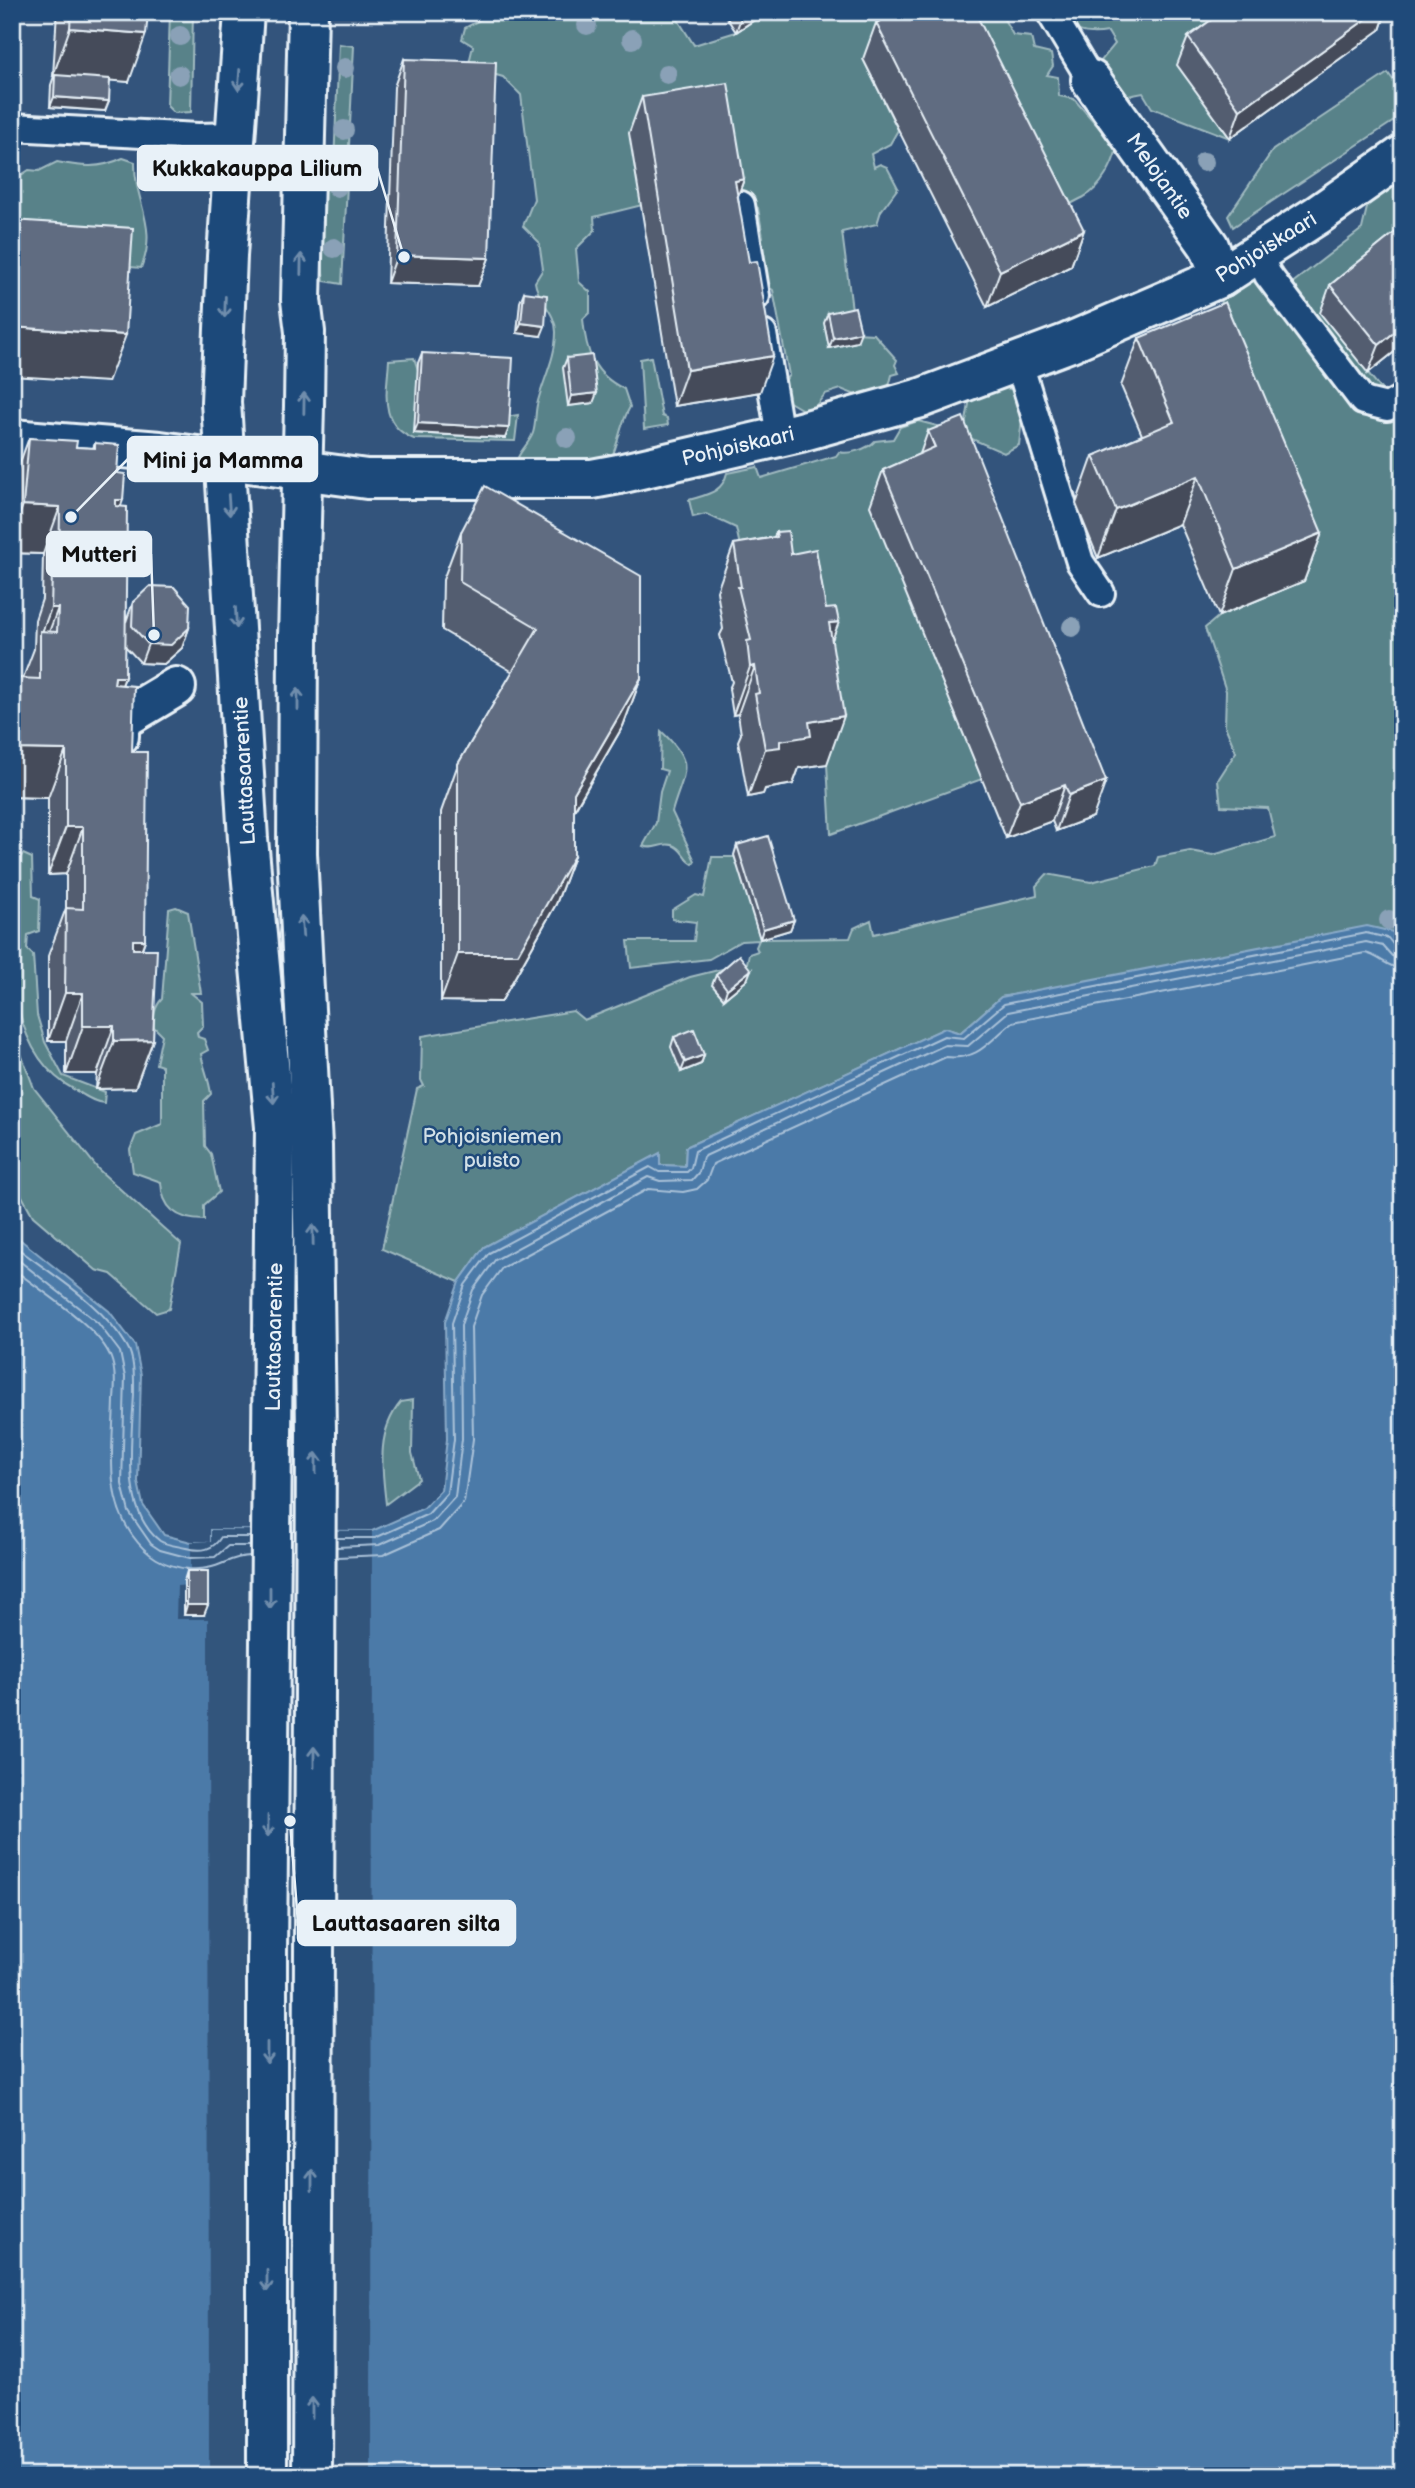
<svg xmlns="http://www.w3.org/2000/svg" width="1415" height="2488" font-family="'Balsamiq Sans',sans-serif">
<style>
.green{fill:#588289;stroke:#a0bac0;stroke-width:2}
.water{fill:#4b7aa8;stroke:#8aaac8;stroke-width:2}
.pier{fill:#33547c}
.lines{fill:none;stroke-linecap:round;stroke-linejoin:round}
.shore{stroke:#a9c1d8;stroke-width:2}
.service-casing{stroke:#e8f1f8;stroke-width:32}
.pedestrian-casing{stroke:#e8f1f8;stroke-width:44}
.minor-casing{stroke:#e8f1f8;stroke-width:44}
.secondary-casing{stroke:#e8f1f8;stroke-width:44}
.service{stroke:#1f4a7a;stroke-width:26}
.pedestrian{stroke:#1f4a7a;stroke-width:38}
.minor{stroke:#1f4a7a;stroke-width:38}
.secondary{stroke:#1f4a7a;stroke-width:38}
.tree{fill:#8aa1b7}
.wall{fill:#535d6f;stroke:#e8f1f8;stroke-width:2}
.shaded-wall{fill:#444c5a;stroke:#e8f1f8;stroke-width:2}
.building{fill:#616c81;stroke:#e8f1f8;stroke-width:2}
.oneway{stroke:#6f8dac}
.labels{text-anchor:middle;stroke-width:5;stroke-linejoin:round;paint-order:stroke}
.street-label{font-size:21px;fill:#e8f1f8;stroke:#1f4a7a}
.park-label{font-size:21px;fill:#d2e0e7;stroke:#1f4a7a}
.leader{fill:none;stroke:#e8f1f8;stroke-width:2.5}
.callout-dot{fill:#e8f1f8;stroke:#1f4a7a;stroke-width:2.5}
.callout{fill:#e8f1f8;stroke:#e8f1f8;stroke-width:2.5}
.callout-label{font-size:23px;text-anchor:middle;font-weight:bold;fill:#111}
</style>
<rect width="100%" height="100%" fill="#33547c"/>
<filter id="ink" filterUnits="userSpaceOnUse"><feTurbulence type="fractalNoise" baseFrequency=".0143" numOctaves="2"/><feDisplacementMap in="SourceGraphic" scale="14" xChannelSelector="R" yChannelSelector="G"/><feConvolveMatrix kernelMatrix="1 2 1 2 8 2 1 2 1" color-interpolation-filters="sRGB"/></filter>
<g filter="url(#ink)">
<g class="green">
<polygon points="170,12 193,12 191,112 174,113 167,106"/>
<path d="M485,12H673L694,45L736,32L767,12H1000L1013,35L1031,37L1034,50L1051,54L1053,66L1047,75L1058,77L1059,96L1074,99L1117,148C1113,165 1101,188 1084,197C1074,202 1069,204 1061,212L863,59L898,130L890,144L871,154L874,167L880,164L887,167L898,188L881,211L877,224L842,232L855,333L874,334L897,360L895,365L899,373L892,375C889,390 882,395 868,400L841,389L825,394L814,408L803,410L786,400L784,382L789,375L773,290L763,283L754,243L763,237L758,208L726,184L594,217L595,230L576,249L579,282L590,292V312L583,319C586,352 593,374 624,389L630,407C620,424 620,439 611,459L515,466C517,452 529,445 533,433C536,424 535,414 537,405C542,382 556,358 556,332C556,312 537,300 535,282L543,269L539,242L523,226L534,199L521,95L503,77L468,67L473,46L462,39L465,28L483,18Z"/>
<path d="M1054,12H1262L1178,65L1230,138L1152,108L1143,93L1128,96L1117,91L1118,84L1100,74V62L1115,44L1108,32C1084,36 1070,31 1054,12Z"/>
<polygon points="339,44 354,46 342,284 324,281 314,192 334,164"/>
<polygon points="1388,73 1403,93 1403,115 1233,227 1228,216 1273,150"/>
<path d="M123,158L135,162C134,203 159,226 141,268L108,265L12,239V181L29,170L39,171L57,162C82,167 99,169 123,158Z"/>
<polygon points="1403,173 1403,245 1368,373 1403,416 1403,946 1393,932 1001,997 960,1033 945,1028 686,1147 685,1166 659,1165 659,1154 484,1247 459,1282 382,1249 417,1089 424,1086 421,1080 422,1036 573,1011 584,1020 690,977 747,963 749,954 758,951 756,947 759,940 741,941 709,959 631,968 628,941 694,941 696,922 672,919 672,910 696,895 704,897 712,857 737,857 760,939 850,938 854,928 871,920 874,934 1037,895 1036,886 1047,874 1091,882 1155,866 1158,857 1190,851 1213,855 1275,837 1268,808 1221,806 1218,780 1236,752 1225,726 1226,691 1205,628 1219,616 1304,581 1221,311 1220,286 1229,264 1291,284 1362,229 1369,199"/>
<polygon points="651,357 662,416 667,418 668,425 644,429 640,359"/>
<path d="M414,358L418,370L506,417L518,415L515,441L414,439C378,424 387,393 389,360Z"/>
<polygon points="1001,387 1025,392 1019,445 1004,453 972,439 965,427 970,398"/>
<path d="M918,421L941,427L892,558L982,779L831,834L827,764L744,564L736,528L706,514L693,517L689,500C708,494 722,493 727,473L757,467L761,478L836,456L839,452C848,455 868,449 875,441L893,439L900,427Z"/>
<path d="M661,731C698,765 683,772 672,812L695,861L693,864C684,860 683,848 672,845C661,842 654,851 643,846L656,823L660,792L667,771L660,769Z"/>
<path d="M23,854L32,858L33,896L40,899L39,931L28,935L27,949L33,955L37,1015L45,1042L63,1076L105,1092L104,1103C93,1102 86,1096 75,1090C0,1050 12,942 12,867Z"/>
<path d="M176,907L188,912L201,993H191L202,1002L203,1026L197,1032L198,1037L204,1039L208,1050L201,1054C204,1069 209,1079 211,1094L204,1101L205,1146L211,1154L219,1192L204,1205V1220C178,1220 162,1209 161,1182L133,1172L130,1150L136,1135L162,1124V1066L156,1064L162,1035L154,1027C154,1016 154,1007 162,999L169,909Z"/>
<polygon points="12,1030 34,1088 99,1170 181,1244 169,1309 156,1313 111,1274 96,1270 33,1216 12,1178"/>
<path d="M413,1400L412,1453L419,1479L386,1504C382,1468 376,1432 401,1402Z"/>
</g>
<polygon class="water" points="1367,926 1393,932 1403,946 1403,2476 12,2476 12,1233 109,1311 135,1345 141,1375 138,1482 143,1505 164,1535 191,1542 211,1543 211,1530 372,1531 424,1508 441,1490 447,1439 445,1322 459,1282 484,1247 660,1153 660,1165 685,1166 686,1147 945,1028 960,1033 1001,997"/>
<polygon class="pier" points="211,1530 372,1531 371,2476 209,2476 208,1619 176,1619 177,1586 191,1585 191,1542 211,1542"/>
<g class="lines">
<g class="shore">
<path d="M12,1244C50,1274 102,1303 127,1346C135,1359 134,1379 134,1394C132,1437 120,1511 160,1541C166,1545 178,1546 186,1548C202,1552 213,1550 221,1537H250"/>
<polyline points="12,1255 98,1323 120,1352 125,1377 122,1484 129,1512 151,1544 160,1550 190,1558 215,1557 228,1546 250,1546"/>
<path d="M12,1268C39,1290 99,1326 111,1358C116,1371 115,1386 114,1400C113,1447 104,1495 132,1535C147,1556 163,1566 189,1569C220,1571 225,1557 250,1556"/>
<polyline points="337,1538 375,1538 428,1514 447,1493 454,1439 452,1323 465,1285 489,1253 650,1167 659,1172 687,1172 691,1168 695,1151 944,1036 964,1038 1004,1004 1366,933 1388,938 1396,948 1403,949"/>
<polyline points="337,1547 379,1545 433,1521 455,1497 462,1439 461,1325 473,1290 495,1260 648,1177 660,1181 692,1180 699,1172 703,1157 945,1045 968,1046 1008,1012 1366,942 1383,946 1392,956 1403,958"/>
<path d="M337,1557L383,1555L439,1530L464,1502L473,1439L471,1327L482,1295L502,1268L648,1189L683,1192L697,1189L707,1180L713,1164L946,1057C979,1061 989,1041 1013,1022L1365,953C1380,956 1387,968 1403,969"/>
</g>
<defs>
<g id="service">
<polyline points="1050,12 1091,80"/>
<polyline points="12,127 198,137 235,136"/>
<polyline points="741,205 756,296"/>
<polyline points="1258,254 1268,275 1363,401 1387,407 1403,398"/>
<polyline points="763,334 780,436"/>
<polyline points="1019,363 1080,562 1101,593"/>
</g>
<polyline id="pedestrian" points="119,736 119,721 176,687"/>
<g id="minor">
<polyline points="1091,80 1209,246 1221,277"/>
<polyline points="12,439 160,451 367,479 592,479 619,474 800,432 921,398 1068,343 1221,277 1319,214 1403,155"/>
</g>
<g id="secondary">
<polyline points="244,12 227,256 221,402 248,839 275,1127 267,1953 267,2476"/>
<polyline points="308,12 301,300 305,332 304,406 298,638 297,853 312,1146 316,1432 312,2476"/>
</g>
</defs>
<use href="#service" class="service-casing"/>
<use href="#pedestrian" class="pedestrian-casing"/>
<use href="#minor" class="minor-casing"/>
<use href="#secondary" class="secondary-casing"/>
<use href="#service" class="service"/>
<use href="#pedestrian" class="pedestrian"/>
<use href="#minor" class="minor"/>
<use href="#secondary" class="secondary"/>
</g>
<g class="tree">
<circle cx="587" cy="25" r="10"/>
<circle cx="180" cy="36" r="10"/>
<circle cx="632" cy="39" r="10"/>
<circle cx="345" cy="68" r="10"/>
<circle cx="667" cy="74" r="10"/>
<circle cx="179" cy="75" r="10"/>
<circle cx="344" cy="130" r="10"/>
<circle cx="1204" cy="162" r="10"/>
<circle cx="337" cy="187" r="10"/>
<circle cx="334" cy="248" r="10"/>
<circle cx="567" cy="438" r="10"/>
<circle cx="141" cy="563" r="10"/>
<circle cx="1072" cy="627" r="10"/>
<circle cx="1389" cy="920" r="10"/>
</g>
<g class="wall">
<polygon points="57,12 148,12 129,82 110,80 105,111 50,107 51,85 54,76 53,76"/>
<polygon points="723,12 766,12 736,32"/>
<polygon points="1222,12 1386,12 1380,30 1230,138 1177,65 1188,37"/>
<polygon points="876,23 1084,230 1071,266 987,307 863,59"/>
<polygon points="404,59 489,258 478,286 387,283 394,87"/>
<polygon points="642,97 744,179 738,196 760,392 674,406 629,133"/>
<polygon points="1403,226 1403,345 1368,373 1320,313 1330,285"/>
<polygon points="524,292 541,336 517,333 520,302"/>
<polygon points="828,313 857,342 829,348 824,323"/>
<polygon points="1139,338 1322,533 1304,581 1219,616 1180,524 1098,558 1076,504 1093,456 1142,435 1121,386"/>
<polygon points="422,353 509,428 505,438 414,433 418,363"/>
<polygon points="567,358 593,403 568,406 563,368"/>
<polygon points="928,431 1093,817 1056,831 1052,821 1006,838 870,506 883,470 920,454"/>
<polygon points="29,438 76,447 93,448 95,443 117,473 121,507 126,622 133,602 189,628 182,648 164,664 141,663 125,646 125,677 122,685 132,752 145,940 142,949 153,1040 135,1088 96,1089 97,1074 66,1074 66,1041 48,1041 48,956 66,908 66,874 48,875 48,798 12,797 12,680 17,681 18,678 23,678 34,649 35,620 42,599 43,554 12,553 12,484"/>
<polygon points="461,532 641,678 623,726 574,811 574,856 556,904 501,1002 441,1001 441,812 458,764 513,672 442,630 443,580"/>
<polygon points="776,532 791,554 832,640 827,764 799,768 793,784 765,789 763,794 748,797 738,741 741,734 738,714 733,715 729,689 732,682 720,635 723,629 717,591 734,544 774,537"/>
<polygon points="737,845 794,920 790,930 760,939 734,855"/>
<polygon points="716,975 747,980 724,999 712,985"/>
<polygon points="674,1037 704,1055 701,1064 681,1072 671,1047"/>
<polygon points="187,1571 204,1615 184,1615 184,1581"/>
</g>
<g class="shaded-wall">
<polygon points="743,12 766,12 736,32"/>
<polygon points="1376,12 1386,12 1380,30 1230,138 1240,110"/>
<polygon points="70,28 146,34 129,82 53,76"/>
<polygon points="54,97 109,101 105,111 50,107"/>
<polygon points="744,179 731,215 735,181"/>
<polygon points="1084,230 1071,266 987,307 1000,271"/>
<polygon points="397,255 489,258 478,286 387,283"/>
<polygon points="521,323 545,326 541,336 517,333"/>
<polygon points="1403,325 1403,345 1368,373 1379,345"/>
<polygon points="12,327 126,335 108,382 12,376"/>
<polygon points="861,332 857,342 829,348 833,338"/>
<polygon points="773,356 760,392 674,406 687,370"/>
<polygon points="597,393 593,403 568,406 571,396"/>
<polygon points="418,423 509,428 505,438 414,433"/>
<polygon points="1198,476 1180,524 1098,558 1116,510"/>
<polygon points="116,500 123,500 106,548"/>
<polygon points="23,505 60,507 43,554 12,553 12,535"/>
<polygon points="1322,533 1304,581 1219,616 1236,569"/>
<polygon points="51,608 58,608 40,656 40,638"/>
<polygon points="839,622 821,669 829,623"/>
<polygon points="189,628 182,648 164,664 141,663 148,644"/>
<polygon points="755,666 738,714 733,715 750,667"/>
<polygon points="115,677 125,677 107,725"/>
<polygon points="641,678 623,726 556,841 574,793"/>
<polygon points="844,716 827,764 799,768 793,784 765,789 763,794 748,797 765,749 780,741 809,722"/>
<polygon points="17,749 66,750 48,798 12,797 12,762"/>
<polygon points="1106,781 1093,817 1056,831 1069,795"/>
<polygon points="1065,785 1052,821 1006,838 1020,802"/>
<polygon points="66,827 83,827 66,874 48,875"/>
<polygon points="574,856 556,904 501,1002 441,1001 458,954"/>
<polygon points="794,920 790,930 760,939 763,929"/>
<polygon points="133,940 145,940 127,988"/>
<polygon points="751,970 747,980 724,999 727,989"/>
<polygon points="65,993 83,993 66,1041 48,1041"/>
<polygon points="83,1026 114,1026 97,1074 66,1074"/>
<polygon points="153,1040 135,1088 96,1089 114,1041"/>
<polygon points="704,1055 701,1064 681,1072 685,1062"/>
<polygon points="187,1605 208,1605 204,1615 184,1615"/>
</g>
<g class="building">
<polygon points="71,12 148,12 146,34 70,28"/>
<polygon points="897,12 975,12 1084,230 1000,271 876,23"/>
<polygon points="1222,12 1376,12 1240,110 1188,37"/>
<polygon points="404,59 496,62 489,258 397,255"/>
<polygon points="55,75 110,79 109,101 54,97"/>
<polygon points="728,83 744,179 735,181 749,262 757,261 773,356 687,370 642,97"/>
<polygon points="12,220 133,228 126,335 12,327"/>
<polygon points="1403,226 1403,325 1379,345 1330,285"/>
<polygon points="524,292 547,295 545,326 521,323"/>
<polygon points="1225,302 1322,533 1236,569 1198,476 1116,510 1093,456 1174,422 1139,338"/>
<polygon points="855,307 861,332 833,338 828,313"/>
<polygon points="422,353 513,358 509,428 418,423"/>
<polygon points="592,355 597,393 571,396 567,358"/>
<polygon points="963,417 1106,781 1069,795 1065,785 1020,802 883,470 935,447 928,431"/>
<polygon points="29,438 77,441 76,447 95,448 95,443 119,445 117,473 125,474 123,500 116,500 116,506 127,507 125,677 115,677 114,684 134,686 132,752 147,752 145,940 133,940 133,949 157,949 153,1040 114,1041 114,1026 83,1026 83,993 65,993 66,908 83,909 83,827 66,827 66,750 17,749 18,678 40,679 40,631 57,632 58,608 51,608 52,572 59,572 60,507 23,505"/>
<polygon points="485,486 641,576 641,678 574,793 574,856 518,954 458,954 458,764 538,628 460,582 461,532"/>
<polygon points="788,531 791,554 816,549 826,609 836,608 839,622 829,623 844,716 809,722 811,736 780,741 780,747 765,749 755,694 759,693 755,666 750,667 747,641 751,640 738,587 741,587 734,544 777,537 776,532"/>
<polygon points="150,586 174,587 190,605 189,628 171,645 148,644 132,626 133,602"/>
<polygon points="12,680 17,681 12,695"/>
<polygon points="768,836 794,920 763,929 737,845"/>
<polygon points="739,955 751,970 727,989 716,975"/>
<polygon points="694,1029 704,1055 685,1062 674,1037"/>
<rect x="187" y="1571" width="21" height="34"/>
</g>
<defs><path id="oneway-shaft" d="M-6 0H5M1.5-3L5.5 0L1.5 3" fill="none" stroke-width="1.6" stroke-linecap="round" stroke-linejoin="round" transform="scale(1.75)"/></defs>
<g class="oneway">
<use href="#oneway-shaft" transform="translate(239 80) rotate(94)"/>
<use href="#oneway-shaft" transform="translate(301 264) rotate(-89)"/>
<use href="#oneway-shaft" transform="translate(225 307) rotate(92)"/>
<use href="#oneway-shaft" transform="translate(304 403) rotate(-89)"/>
<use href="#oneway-shaft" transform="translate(229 505) rotate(86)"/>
<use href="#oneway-shaft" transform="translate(236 618) rotate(87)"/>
<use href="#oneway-shaft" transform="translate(298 699) rotate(-90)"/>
<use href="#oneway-shaft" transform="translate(302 926) rotate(-94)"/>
<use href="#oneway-shaft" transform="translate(273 1093) rotate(86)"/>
<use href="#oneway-shaft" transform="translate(313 1235) rotate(-91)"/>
<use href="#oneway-shaft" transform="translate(316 1463) rotate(-90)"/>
<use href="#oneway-shaft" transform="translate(270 1598) rotate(90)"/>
<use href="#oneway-shaft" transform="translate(314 1757) rotate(-90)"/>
<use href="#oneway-shaft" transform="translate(268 1826) rotate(90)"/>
<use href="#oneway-shaft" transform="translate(267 2053) rotate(90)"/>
<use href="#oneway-shaft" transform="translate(312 2180) rotate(-90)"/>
<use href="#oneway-shaft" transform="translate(267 2281) rotate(90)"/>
<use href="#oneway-shaft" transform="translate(312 2408) rotate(-90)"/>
</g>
</g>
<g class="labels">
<g class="street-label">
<text transform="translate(1160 176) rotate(55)" y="7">Melojantie</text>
<text transform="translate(1266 247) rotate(-32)" y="7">Pohjoiskaari</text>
<text transform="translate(738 446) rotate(-13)" y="7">Pohjoiskaari</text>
<text transform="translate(244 771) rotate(-93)" y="7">Lauttasaarentie</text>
<text transform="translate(274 1337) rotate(-89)" y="7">Lauttasaarentie</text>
</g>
<g class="park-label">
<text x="492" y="1143">Pohjoisniemen<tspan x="492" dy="24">puisto</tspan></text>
</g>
</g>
<path class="leader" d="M404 257L377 168M71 517L128 459M154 635L151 554M290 1821L298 1923"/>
<g class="callout-dot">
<circle cx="404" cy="257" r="7"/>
<circle cx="71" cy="517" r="7"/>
<circle cx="154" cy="635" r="7"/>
<circle cx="290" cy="1821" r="7"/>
</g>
<g class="callout">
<rect x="138" y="146" width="239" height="44" rx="7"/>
<rect x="128" y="437" width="189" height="44" rx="7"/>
<rect x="47" y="532" width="104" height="44" rx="7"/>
<rect x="298" y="1901" width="217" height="44" rx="7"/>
</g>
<g class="callout-label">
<text x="257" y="176">Kukkakauppa Lilium</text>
<text x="223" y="468">Mini ja Mamma</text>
<text x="99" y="562">Mutteri</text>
<text x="406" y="1931">Lauttasaaren silta</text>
</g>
<rect width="1415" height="2488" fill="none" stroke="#1f4a7a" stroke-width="42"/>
<rect x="21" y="21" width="1373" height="2446" fill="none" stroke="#e8f1f8" stroke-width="2.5" filter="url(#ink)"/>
</svg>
